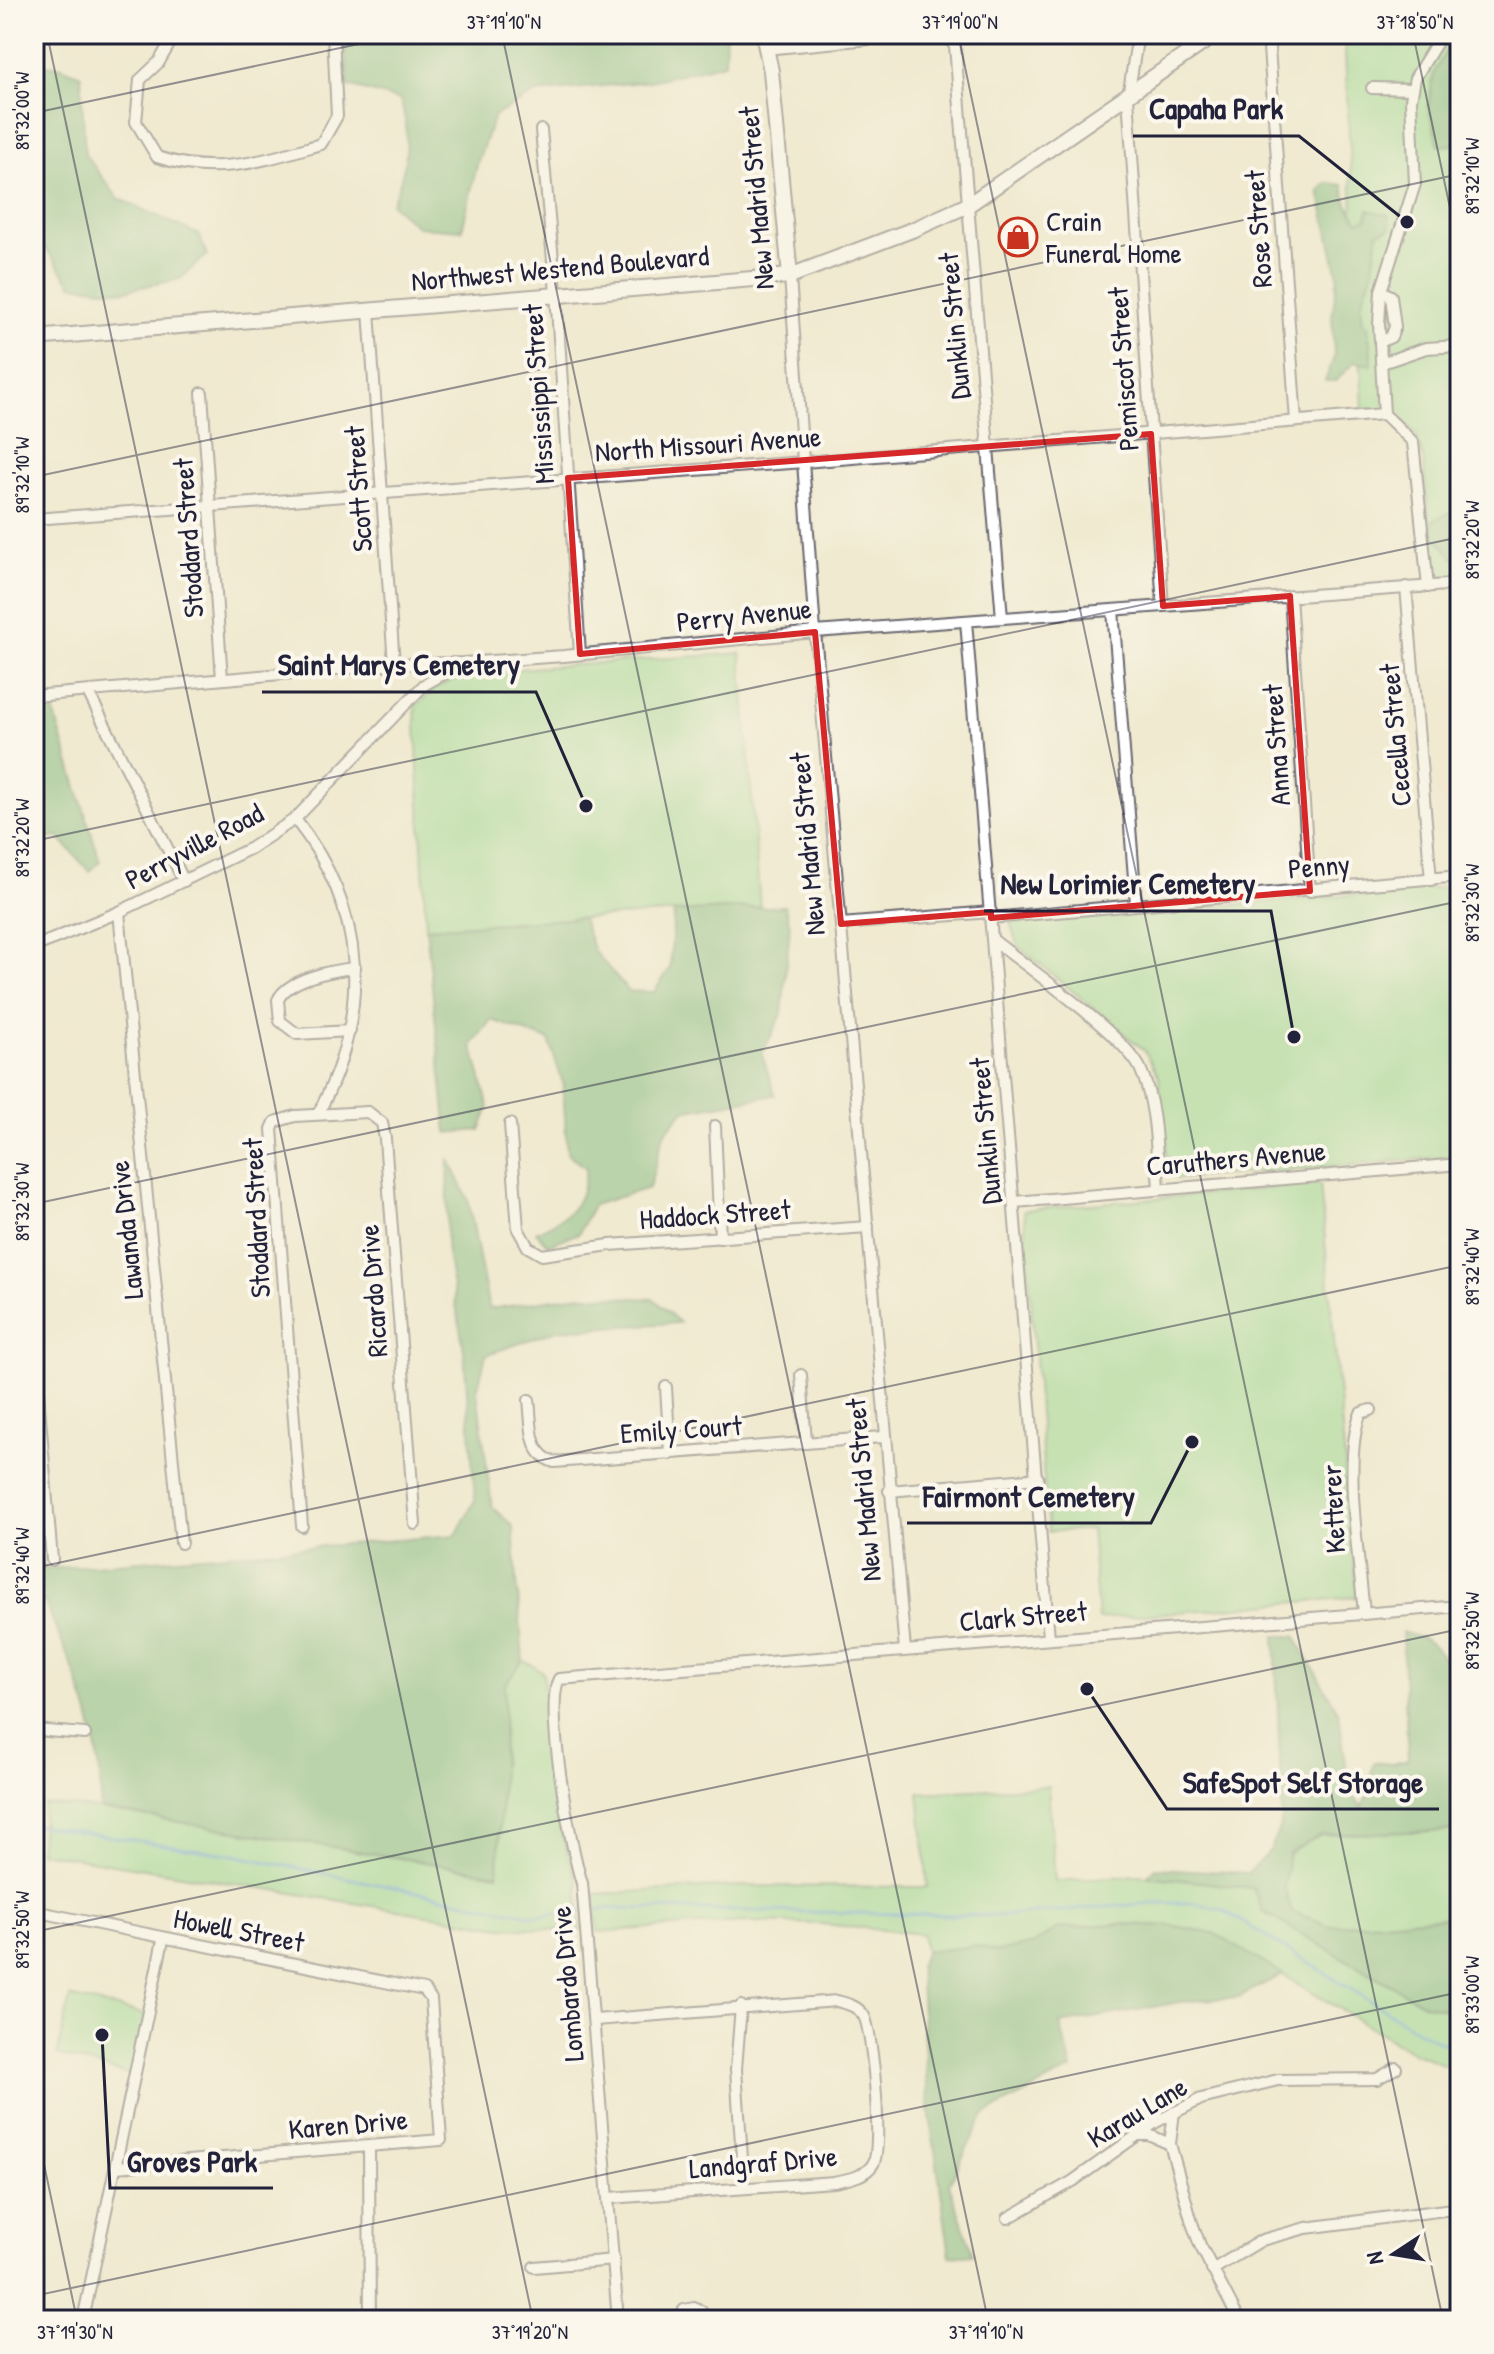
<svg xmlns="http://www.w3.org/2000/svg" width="1494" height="2354" font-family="'Patrick Hand',sans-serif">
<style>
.green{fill:#95d891;stroke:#5c7d66;stroke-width:2}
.forest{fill:#78b87b;stroke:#4d6d5b;stroke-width:2}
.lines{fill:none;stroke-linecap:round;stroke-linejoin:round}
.stream{stroke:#5da1d1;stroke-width:3}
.minor-casing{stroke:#6a686f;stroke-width:14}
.tertiary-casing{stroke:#6a686f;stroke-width:18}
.minor{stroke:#fff;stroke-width:10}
.tertiary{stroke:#fff;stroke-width:14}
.marked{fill:none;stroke:#d62828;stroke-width:6;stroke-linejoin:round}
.ticks{fill:none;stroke:#22223b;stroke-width:2;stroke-opacity:0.45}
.labels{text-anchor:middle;stroke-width:8;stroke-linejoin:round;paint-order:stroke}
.street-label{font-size:28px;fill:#22223b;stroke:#fbf7ec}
.poi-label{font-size:28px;fill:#22223b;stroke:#fbf7ec;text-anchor:start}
.leader{fill:none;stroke:#22223b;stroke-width:3}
.callout-dot{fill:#22223b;stroke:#fbf7ec;stroke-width:3}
.callout-label{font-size:30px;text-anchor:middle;font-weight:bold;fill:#22223b;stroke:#fbf7ec;stroke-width:8;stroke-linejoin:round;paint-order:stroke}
.neatline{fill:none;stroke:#22223b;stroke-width:3}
.ticks-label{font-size:20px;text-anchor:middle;fill:#22223b}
</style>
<rect width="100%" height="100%" fill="#fbf7ec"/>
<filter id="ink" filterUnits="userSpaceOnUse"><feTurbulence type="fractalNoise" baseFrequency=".0125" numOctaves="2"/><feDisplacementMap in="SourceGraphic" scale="16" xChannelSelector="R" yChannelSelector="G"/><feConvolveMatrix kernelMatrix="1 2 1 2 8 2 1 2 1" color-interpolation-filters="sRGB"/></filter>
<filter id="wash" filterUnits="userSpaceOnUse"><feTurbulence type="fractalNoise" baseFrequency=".006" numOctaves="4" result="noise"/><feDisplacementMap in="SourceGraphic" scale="32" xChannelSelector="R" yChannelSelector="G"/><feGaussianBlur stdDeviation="1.8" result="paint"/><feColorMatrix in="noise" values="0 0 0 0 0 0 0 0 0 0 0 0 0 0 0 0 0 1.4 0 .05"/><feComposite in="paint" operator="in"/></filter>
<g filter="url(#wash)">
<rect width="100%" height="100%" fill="#f0ead0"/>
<g class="green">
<polygon points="1344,34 1460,34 1460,577 1435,579 1423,458 1416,434 1394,412 1363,409"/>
<polygon points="741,653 760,907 426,928 415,706 439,686 474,672"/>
<polygon points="1460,886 1460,1156 1177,1179 1168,1173 1159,1077 1145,1051 1018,946 1010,923"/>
<polygon points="1320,1184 1357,1597 1098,1619 1091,1529 1048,1532 1024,1210"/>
<polygon points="523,1660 543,1672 559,1826 578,1881 581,1931 502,1927 39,1852 44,1804 100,1809 498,1874 505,1685"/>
<polygon points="1048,1786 1055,1881 1138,1875 1253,1888 1263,1912 1424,2004 1460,2012 1460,2071 1410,2051 1213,1933 1174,1926 1114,1924 1057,1929 1033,1944 998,1952 976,1946 925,1952 922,1934 822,1924 745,1922 598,1932 594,1894 734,1886 928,1887 919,1793"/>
<polygon points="1460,1830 1460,1916 1331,1926 1292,1912 1284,1887 1289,1853 1321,1835"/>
<polygon points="70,1997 147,2015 134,2076 57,2055"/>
</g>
<g class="forest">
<path d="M726,34L725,63L651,81L536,93L494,116L478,161L462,230L418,227L391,204C407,172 412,134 400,100L348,86L344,35Z"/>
<polygon points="1455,34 1460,34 1460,137 1452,145 1439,146 1428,107 1434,73"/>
<polygon points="34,65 59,66 81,75 85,154 118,198 199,235 207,255 180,279 122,291 72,285 34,232"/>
<polygon points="1326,183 1343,185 1347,204 1359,221 1367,218 1368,210 1389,215 1390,228 1378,232 1373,270 1361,304 1363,321 1368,326 1372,365 1354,362 1336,381 1325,381 1334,357 1332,315 1338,276 1319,191"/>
<polygon points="1460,508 1460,564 1434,536 1432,521"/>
<polygon points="50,700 100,861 90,872 58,837 34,841 34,701"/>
<path d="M785,906L790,926L782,1014L762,1054L775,1095L683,1111L664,1134L649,1188L593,1205L579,1233L548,1245L536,1232C572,1214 581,1209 586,1168L567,1153L563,1084L549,1040L491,1020L472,1045L489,1108L480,1130L447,1133L426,928L582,918L594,951L628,991L654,992L670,968L674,912Z"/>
<path d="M449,1158L468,1199L489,1309L580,1295L654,1299L680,1323L557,1330L486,1355L477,1391L492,1507L513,1526L523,1660L505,1685L498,1874L100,1809C106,1735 73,1668 44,1601L34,1597V1537L45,1569L456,1535L475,1500L464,1351L446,1247Z"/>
<path d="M1402,1632C1409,1635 1419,1636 1426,1640C1473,1669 1460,1782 1460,1830L1321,1835L1289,1853L1284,1887L1292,1912L1331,1926L1460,1916V2012L1424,2004L1263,1912L1253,1888L1147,1876L1155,1868L1248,1873L1271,1849L1282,1820L1275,1636H1295L1339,1713L1348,1783L1361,1807L1368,1794L1374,1762L1392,1764L1408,1760Z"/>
<polygon points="1114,1924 1174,1926 1213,1933 1283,1974 1239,1997 1180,2002 1060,2024 1072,2069 984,2115 949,2184 973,2254 950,2256 928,2102 919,1967 925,1952 976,1946 998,1952 1033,1944 1057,1929"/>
</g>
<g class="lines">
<polyline class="stream" points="34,1825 233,1855 536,1916 614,1908 1000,1916 1152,1903 1195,1903 1223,1910 1419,2031 1460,2052"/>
</g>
</g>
<g filter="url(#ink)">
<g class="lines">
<defs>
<g id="minor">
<path d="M175,34L159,62L140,80L136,122L157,157C218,177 261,161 321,144L337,116L333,34"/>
<polyline points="945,34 955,46 1002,618"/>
<polyline points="1138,34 1128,97 1163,606"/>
<polyline points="1268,34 1296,421"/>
<polyline points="765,49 922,34"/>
<polyline points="1372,88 1413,89"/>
<polyline points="541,130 556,293 580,654"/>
<polyline points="790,276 815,632 905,1650"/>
<polyline points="369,311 394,664"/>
<polyline points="1380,342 1391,337 1395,327 1391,296 1381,291"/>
<polyline points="1382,363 1426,348 1460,346"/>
<polyline points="202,393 222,679"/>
<polyline points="34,519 804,462 1384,414"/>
<polyline points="1406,587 1431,880"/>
<polyline points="1428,587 1413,442 1384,414 1379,324 1381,291 1415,184 1411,100 1415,78 1442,34"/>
<polyline points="1290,596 1310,891"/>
<polyline points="1113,610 1136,903"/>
<polyline points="966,621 1049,1638"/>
<polyline points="88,692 184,881"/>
<polyline points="34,696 394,664 463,663 564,656 815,632 1460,584"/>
<path d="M295,819C368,911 371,1013 318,1114"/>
<polyline points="119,912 181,1543"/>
<polyline points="991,918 1460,876"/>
<polyline points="841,924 991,912"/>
<path d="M993,940C1026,966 1124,1035 1140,1068C1157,1105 1156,1149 1159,1188"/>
<polyline points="34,947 119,912 251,848 295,819 424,685 461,664"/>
<path d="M350,1031L297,1034L280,1021L278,1000C287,979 333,970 355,968"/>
<polyline points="510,1124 518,1229 528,1247 542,1255 610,1245 868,1227"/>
<polyline points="715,1126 720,1238"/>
<polyline points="1015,1202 1460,1164"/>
<polyline points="34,1346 52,1560"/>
<polyline points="801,1375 806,1443"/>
<polyline points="666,1387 670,1454"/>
<path d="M529,1400C532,1423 528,1454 554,1462L883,1437"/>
<polyline points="889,1491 1038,1478"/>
<polyline points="302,1526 272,1129 275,1122 295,1116 368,1112 382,1123 385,1139 415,1524"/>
<path d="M1364,1614C1360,1564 1342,1456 1361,1413L1371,1410"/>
<polyline points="34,1730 85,1734"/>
<polyline points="34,1911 424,1990 431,1999 441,2140 116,2167"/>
<polyline points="741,2006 736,2069 744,2188"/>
<path d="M595,2020L837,2001C848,2004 858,2006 864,2016C873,2033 883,2149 873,2164C865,2177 848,2179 834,2182L610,2198"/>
<polyline points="1174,2112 1170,2144 1192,2223 1200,2245 1239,2320"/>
<polyline points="1139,2135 1149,2135 1170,2144"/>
<polyline points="369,2147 370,2320"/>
<polyline points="1008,2218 1073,2181 1156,2122 1201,2099 1278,2080 1377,2079 1396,2068"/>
<polyline points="534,2267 614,2260"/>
<polyline points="1212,2270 1262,2240 1306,2228 1460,2208"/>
<polyline points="83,2320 163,1940"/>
<path d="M618,2320L582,1883C571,1850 544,1706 559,1679L1460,1606"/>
<polyline points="680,2320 684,2310 694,2308 701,2311 705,2320"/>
</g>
<g id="tertiary">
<polyline points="763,34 771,71 790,276"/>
<polyline points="34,338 790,276 917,228 968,205 1216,34"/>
</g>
</defs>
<use href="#minor" class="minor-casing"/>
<use href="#tertiary" class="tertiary-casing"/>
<use href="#minor" class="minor"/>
<use href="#tertiary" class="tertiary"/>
</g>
</g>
<path d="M0 0H1494V2354H0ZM1151,434L1163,606L1290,596L1310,891L991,918V912L841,924L815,632L580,654L568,478Z" fill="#f0ead0" fill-opacity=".55" fill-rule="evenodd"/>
<path class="marked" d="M1151,434L1163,606L1290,596L1310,891L991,918V912L841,924L815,632L580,654L568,478Z"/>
<path class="ticks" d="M47,34L533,2320M502,34L988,2320M958,34L1443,2320M1413,34L1460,255M34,113L406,34M34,477L1460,174M34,841L1460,537M34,1204L1460,901M34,1568L1460,1265M34,1932L1460,1629M34,2117L77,2320M34,2296L1460,1992"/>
<defs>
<symbol id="shop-ring" viewBox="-11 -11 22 22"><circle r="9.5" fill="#fbf7ec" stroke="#c8321e" stroke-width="1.5"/><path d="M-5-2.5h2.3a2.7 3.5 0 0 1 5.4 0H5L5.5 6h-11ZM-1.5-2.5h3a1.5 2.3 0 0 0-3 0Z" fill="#c8321e"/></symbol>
</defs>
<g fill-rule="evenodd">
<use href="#shop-ring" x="996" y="215" width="44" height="44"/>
</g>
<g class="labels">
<g class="street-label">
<text transform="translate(756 198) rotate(-95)" y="10">New Madrid Street</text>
<text transform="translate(1258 229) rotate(-94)" y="10">Rose Street</text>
<text transform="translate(560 268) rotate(-5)" y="10">Northwest Westend Boulevard</text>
<text transform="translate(954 326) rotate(-95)" y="10">Dunklin Street</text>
<text transform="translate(1123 369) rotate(-94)" y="10">Pemiscot Street</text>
<text transform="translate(538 394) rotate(-94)" y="10">Mississippi Street</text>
<text transform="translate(708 444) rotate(-4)" y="10">North Missouri Avenue</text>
<text transform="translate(358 489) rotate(-94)" y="10">Scott Street</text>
<text transform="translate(188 538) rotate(-94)" y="10">Stoddard Street</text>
<text transform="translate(744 615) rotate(-6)" y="10">Perry Avenue</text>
<text transform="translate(1395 735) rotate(-95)" y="10">Cecella Street</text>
<text transform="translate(1276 745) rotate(-94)" y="10">Anna Street</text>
<text transform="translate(807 844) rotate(-95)" y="10">New Madrid Street</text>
<text transform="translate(194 846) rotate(-28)" y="10">Perryville Road</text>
<text transform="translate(1319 866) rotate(-5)" y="10">Penny</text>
<text transform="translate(985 1131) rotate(-95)" y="10">Dunklin Street</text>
<text transform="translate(1236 1158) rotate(-5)" y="10">Caruthers Avenue</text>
<text transform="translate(715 1214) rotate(-4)" y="10">Haddock Street</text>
<text transform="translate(256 1218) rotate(-93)" y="10">Stoddard Street</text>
<text transform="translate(126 1230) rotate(-96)" y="10">Lawanda Drive</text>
<text transform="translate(373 1291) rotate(-94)" y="10">Ricardo Drive</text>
<text transform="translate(681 1429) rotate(-4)" y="10">Emily Court</text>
<text transform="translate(863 1490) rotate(-95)" y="10">New Madrid Street</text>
<text transform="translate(1333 1509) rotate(-93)" y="10">Ketterer</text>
<text transform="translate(1023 1616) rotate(-5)" y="10">Clark Street</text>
<text transform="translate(239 1930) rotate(11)" y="10">Howell Street</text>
<text transform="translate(567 1984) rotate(-95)" y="10">Lombardo Drive</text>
<text transform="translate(1137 2112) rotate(-31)" y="10">Karau Lane</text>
<text transform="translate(348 2124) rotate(-5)" y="10">Karen Drive</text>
<text transform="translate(763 2162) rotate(-5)" y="10">Landgraf Drive</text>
</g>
<g class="poi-label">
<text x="1046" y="231">Crain<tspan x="1046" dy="32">Funeral Home</tspan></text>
</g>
</g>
<path class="leader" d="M1407 222L1299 136H1133M586 806L536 692H262M1294 1037L1271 911H984M1192 1442L1151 1523H907M1087 1689L1167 1809H1439M102 2035L110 2188H273"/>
<g class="callout-dot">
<circle cx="1407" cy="222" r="8"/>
<circle cx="586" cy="806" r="8"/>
<circle cx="1294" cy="1037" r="8"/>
<circle cx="1192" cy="1442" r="8"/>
<circle cx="1087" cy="1689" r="8"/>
<circle cx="102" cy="2035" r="8"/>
</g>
<g class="callout-label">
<text x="1216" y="119">Capaha Park</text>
<text x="399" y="675">Saint Marys Cemetery</text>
<text x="1128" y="894">New Lorimier Cemetery</text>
<text x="1029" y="1507">Fairmont Cemetery</text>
<text x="1303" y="1793">SafeSpot Self Storage</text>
<text x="192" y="2172">Groves Park</text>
</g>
<rect width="1494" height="2354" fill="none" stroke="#fbf7ec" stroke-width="88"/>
<g transform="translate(1394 2254) rotate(258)" stroke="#fbf7ec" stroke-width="6" paint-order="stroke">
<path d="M0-6L14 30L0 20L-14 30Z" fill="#22223b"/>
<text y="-12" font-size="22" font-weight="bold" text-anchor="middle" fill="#22223b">N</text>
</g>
<rect x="44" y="44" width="1406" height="2266" class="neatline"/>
<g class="ticks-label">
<text x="504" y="29">37°19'10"N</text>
<text x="960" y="29">37°19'00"N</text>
<text x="1415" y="29">37°18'50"N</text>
<text transform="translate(22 111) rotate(-90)" y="7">89°32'00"W</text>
<text transform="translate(1472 176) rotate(-90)" y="7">89°32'10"W</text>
<text transform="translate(22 475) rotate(-90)" y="7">89°32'10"W</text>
<text transform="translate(1472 540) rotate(-90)" y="7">89°32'20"W</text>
<text transform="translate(22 838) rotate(-90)" y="7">89°32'20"W</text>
<text transform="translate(1472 903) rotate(-90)" y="7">89°32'30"W</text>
<text transform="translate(22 1202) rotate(-90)" y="7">89°32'30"W</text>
<text transform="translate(1472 1267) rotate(-90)" y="7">89°32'40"W</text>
<text transform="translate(22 1566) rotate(-90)" y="7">89°32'40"W</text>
<text transform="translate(1472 1631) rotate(-90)" y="7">89°32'50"W</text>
<text transform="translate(22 1930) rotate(-90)" y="7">89°32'50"W</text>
<text transform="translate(1472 1995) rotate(-90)" y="7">89°33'00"W</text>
<text x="75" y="2339">37°19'30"N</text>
<text x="530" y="2339">37°19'20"N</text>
<text x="986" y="2339">37°19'10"N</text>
</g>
</svg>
